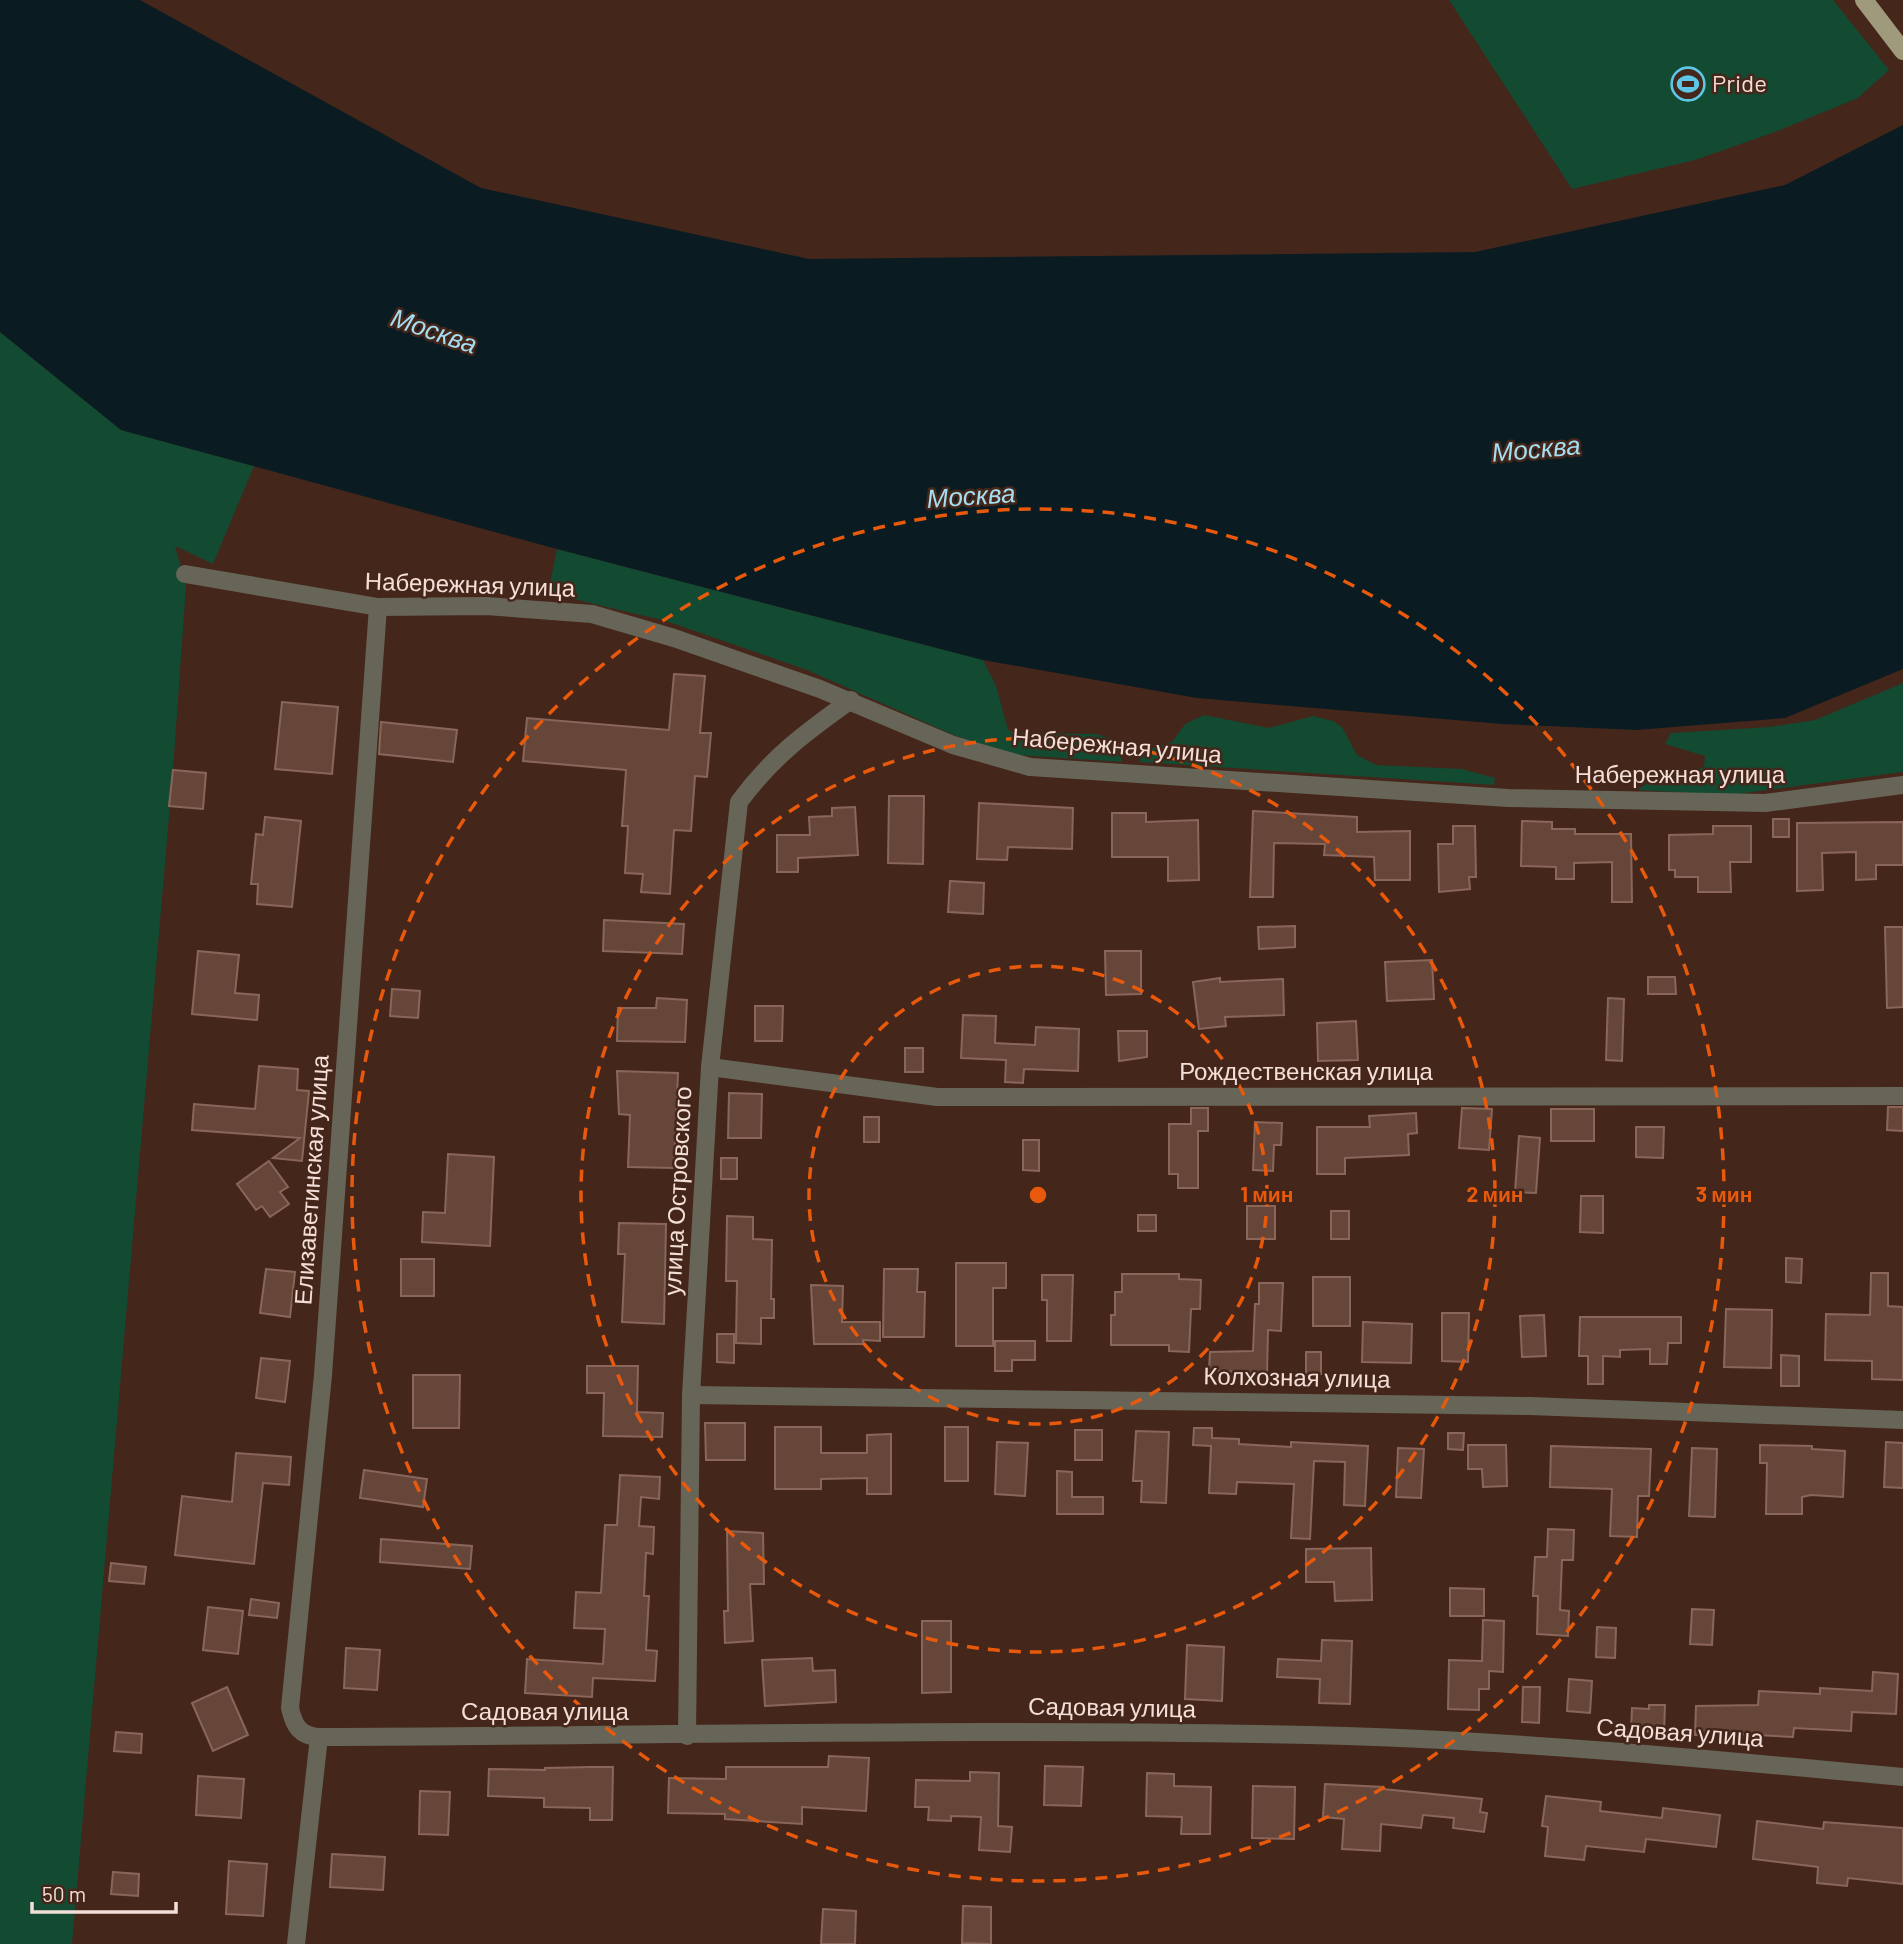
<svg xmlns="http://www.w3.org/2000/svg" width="1903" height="1944" font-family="Barlow,sans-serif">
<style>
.green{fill:#134a32}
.water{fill:#0a1c22}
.building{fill:#67463a;stroke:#8a665a;stroke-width:2}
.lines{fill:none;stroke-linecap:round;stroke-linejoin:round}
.minor{stroke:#676557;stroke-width:18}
.major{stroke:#9f9a7c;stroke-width:18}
.ring{fill:none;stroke:#e8590c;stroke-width:3.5;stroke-dasharray:12 9}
.labels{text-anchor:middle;stroke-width:5;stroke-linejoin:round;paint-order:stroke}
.poi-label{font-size:24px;fill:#f3dfd7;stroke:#45261b;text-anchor:start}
.street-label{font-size:24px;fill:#f3dfd7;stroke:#45261b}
.water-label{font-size:26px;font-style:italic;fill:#a4def1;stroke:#45261b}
.centre{fill:#e8590c;stroke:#45261b;stroke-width:3.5}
.ring-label{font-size:21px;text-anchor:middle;font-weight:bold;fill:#e8590c;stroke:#45261b;stroke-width:5;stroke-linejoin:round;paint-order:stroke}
</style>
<rect width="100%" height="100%" fill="#45261b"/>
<g class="green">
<polygon points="1449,0 1833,0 1889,70 1858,98 1775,132 1695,160 1572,189"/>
<polygon points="0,332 121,430 254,466 213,564 175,546 186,586 173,770 72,1944 0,1944"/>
<polygon points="557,549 983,660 996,686 1008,730 1018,733 1097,734 1117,741 1122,762 1019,755 956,736 807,670 666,621 548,593"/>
<polygon points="1903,683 1903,772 1730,795 1637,790 1652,780 1704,767 1705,756 1665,744 1671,733 1769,727 1815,720"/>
<polygon points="1204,715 1269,728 1313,716 1333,721 1342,727 1357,755 1376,765 1462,769 1495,778 1494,785 1140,762 1140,752 1172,742 1185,724"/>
</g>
<polygon class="water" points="0,0 140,0 481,188 809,259 1475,252 1785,185 1903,125 1903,669 1785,718 1636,730 1502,724 1197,698 983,660 557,549 121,430 0,332"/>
<g class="building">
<polygon points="674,674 705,676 700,733 711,733 707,777 695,776 691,831 674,830 670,894 641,892 643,874 625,873 628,826 622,826 626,770 523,761 527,718 669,730"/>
<polygon points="282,702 338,707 332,774 275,769"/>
<polygon points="381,722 457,730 453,762 379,754"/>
<polygon points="173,770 206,773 203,809 169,806"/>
<polygon points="889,796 924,796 923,864 888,863"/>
<polygon points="979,803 1073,808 1072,849 1008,847 1007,860 977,859"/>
<polygon points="855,807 858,855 798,858 798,872 777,872 777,835 810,835 809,817 832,816 832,808"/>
<polygon points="1253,811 1357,817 1357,832 1410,831 1410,880 1375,880 1374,857 1324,855 1325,844 1274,843 1273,897 1250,897"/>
<polygon points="1112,813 1146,813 1146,822 1198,820 1199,880 1168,881 1168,857 1112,857"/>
<polygon points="265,817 301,821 292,907 257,904 258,884 251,884 256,834 263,835"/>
<rect x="1773" y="819" width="16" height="18"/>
<polygon points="1522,821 1552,822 1552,829 1575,829 1575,834 1631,834 1632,902 1612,902 1612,862 1574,863 1574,879 1556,879 1556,867 1521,866"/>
<polygon points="1903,822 1903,865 1876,865 1876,879 1856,880 1856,852 1822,853 1823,890 1797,891 1797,823"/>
<polygon points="1453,826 1475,826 1476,877 1469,877 1470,889 1439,892 1438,844 1453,844"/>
<polygon points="1713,826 1751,826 1751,862 1730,862 1731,892 1698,892 1698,877 1675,877 1675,870 1669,870 1669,835 1713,834"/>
<polygon points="950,881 984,883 983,914 948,912"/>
<polygon points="604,920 684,924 682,954 603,951"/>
<polygon points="1295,926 1295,947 1259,949 1258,927"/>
<polygon points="1885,927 1903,927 1903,1007 1887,1008"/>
<polygon points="198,951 239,955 235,993 259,995 257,1020 192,1014"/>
<polygon points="1105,951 1141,951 1141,994 1106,995"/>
<polygon points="1432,960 1434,999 1387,1001 1385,962"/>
<polygon points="1648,977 1675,977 1676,994 1648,994"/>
<polygon points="1220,978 1220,982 1283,979 1284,1015 1225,1017 1226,1026 1199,1029 1193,982"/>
<polygon points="392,989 420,991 418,1018 390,1016"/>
<polygon points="657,998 687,1000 685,1042 617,1041 618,1008 656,1008"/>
<polygon points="1608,998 1624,999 1622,1061 1606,1060"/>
<polygon points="755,1006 783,1006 782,1041 755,1041"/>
<polygon points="963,1015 996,1016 995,1043 1035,1045 1036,1027 1079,1029 1078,1071 1024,1069 1023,1083 1005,1082 1006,1060 961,1058"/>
<polygon points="1356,1021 1358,1060 1318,1061 1317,1023"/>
<polygon points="1118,1031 1147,1031 1147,1057 1119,1061"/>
<rect x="905" y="1048" width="18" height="24"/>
<polygon points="259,1066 298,1069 297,1090 309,1091 302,1161 273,1158 300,1138 192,1130 194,1104 255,1109"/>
<polygon points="617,1071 678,1073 674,1168 628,1167 630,1115 619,1114"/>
<polygon points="729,1093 762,1094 761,1138 728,1138"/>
<polygon points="1888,1107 1903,1107 1903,1131 1887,1130"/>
<polygon points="1191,1108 1208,1108 1208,1131 1198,1131 1198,1188 1178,1188 1178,1174 1169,1174 1169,1124 1191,1124"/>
<polygon points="1462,1108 1492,1109 1489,1150 1459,1148"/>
<rect x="1551" y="1109" width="43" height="32"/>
<polygon points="1416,1113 1417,1133 1408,1134 1409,1155 1345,1158 1345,1174 1317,1174 1317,1127 1370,1127 1369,1116"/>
<rect x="864" y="1117" width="15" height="25"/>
<polygon points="1255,1122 1282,1123 1281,1145 1274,1145 1273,1171 1253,1170"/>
<polygon points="1636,1127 1664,1127 1663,1158 1636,1157"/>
<polygon points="1519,1136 1540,1138 1536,1193 1515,1192"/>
<polygon points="1023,1140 1039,1140 1039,1171 1023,1170"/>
<polygon points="448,1154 494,1157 490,1246 422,1242 423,1212 445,1213"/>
<rect x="721" y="1158" width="16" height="21"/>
<polygon points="269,1161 288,1187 280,1192 289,1204 270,1217 262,1206 256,1210 237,1184"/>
<polygon points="1581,1196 1603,1196 1603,1233 1580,1232"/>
<rect x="1247" y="1206" width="28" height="33"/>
<rect x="1331" y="1211" width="18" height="28"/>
<rect x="1138" y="1215" width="18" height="16"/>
<polygon points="727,1216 753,1217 753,1239 772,1240 771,1299 774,1299 774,1318 761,1318 761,1344 736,1343 737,1281 726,1281"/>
<polygon points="619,1223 666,1224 664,1324 622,1322 625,1254 618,1254"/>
<polygon points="1786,1258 1802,1259 1801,1283 1786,1282"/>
<rect x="401" y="1259" width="33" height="37"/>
<polygon points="956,1263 1006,1263 1006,1288 993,1288 993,1346 956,1346"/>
<polygon points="266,1269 295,1272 290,1317 260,1313"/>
<polygon points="884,1269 918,1269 917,1292 925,1292 924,1337 883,1337"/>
<polygon points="1871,1273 1888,1273 1888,1306 1903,1307 1903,1380 1872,1379 1872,1361 1825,1360 1826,1314 1870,1315"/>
<polygon points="1122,1274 1179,1274 1179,1279 1201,1280 1200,1309 1191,1309 1189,1352 1169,1351 1169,1345 1111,1345 1111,1315 1115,1315 1115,1292 1122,1292"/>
<polygon points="1042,1275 1073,1275 1071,1341 1047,1341 1047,1300 1042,1300"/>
<rect x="1313" y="1277" width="37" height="49"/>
<polygon points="1259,1283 1283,1283 1281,1331 1268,1330 1267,1374 1209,1370 1210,1352 1253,1351 1255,1304 1259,1304"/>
<polygon points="811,1285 843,1286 842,1322 880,1322 880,1341 863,1340 863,1344 814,1344"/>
<polygon points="1726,1309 1772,1310 1771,1368 1724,1367"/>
<polygon points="1442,1313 1469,1313 1468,1362 1442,1361"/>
<polygon points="1544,1315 1546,1356 1522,1357 1520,1316"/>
<polygon points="1580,1317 1681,1317 1681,1343 1668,1343 1667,1364 1650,1364 1650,1349 1620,1350 1620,1357 1603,1356 1603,1384 1588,1384 1588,1356 1579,1356"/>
<polygon points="1363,1322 1412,1324 1411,1363 1362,1362"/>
<polygon points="717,1334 734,1334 734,1363 717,1362"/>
<polygon points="995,1341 1035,1341 1035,1360 1012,1360 1012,1371 995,1371"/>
<polygon points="1306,1352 1321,1352 1321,1374 1306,1375"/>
<polygon points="1781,1355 1799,1356 1799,1386 1781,1386"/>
<polygon points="261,1358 290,1361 285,1402 256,1398"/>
<polygon points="587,1366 638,1366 637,1412 663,1413 662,1437 603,1436 604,1393 587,1393"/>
<polygon points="413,1375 460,1375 459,1428 413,1428"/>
<polygon points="705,1423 745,1423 745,1460 706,1460"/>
<polygon points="775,1427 821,1427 821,1453 867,1453 867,1435 891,1434 891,1494 867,1494 867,1478 821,1479 821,1489 775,1489"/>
<rect x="945" y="1427" width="23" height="54"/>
<polygon points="1194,1428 1212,1428 1212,1438 1239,1439 1239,1444 1291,1447 1291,1442 1368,1446 1365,1506 1344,1505 1345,1462 1314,1461 1310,1539 1291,1538 1294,1484 1237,1482 1236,1494 1209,1493 1211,1446 1193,1445"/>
<rect x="1075" y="1430" width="27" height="30"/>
<polygon points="1136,1431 1169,1432 1166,1503 1141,1502 1142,1481 1133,1481"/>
<polygon points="1448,1433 1464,1433 1463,1450 1448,1449"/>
<polygon points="997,1442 1028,1443 1025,1496 995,1494"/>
<polygon points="1886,1442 1903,1443 1903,1488 1884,1487"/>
<polygon points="1468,1445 1506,1445 1507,1486 1483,1487 1482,1469 1468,1469"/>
<polygon points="1760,1445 1812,1446 1812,1449 1845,1451 1843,1497 1811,1495 1802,1497 1802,1514 1766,1514 1767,1463 1760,1463"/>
<polygon points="1551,1446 1651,1449 1649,1496 1638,1496 1637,1537 1610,1536 1612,1489 1550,1487"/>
<polygon points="1398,1448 1424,1449 1421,1498 1396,1497"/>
<polygon points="1692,1448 1717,1449 1715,1517 1689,1516"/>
<polygon points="236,1453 291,1457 289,1485 263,1483 254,1564 175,1555 182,1496 232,1502"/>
<polygon points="364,1470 427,1479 423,1507 360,1498"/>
<polygon points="1057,1471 1072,1472 1072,1497 1103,1497 1103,1514 1057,1514"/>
<polygon points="620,1475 660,1477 659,1499 641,1497 639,1526 654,1527 653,1554 646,1553 644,1596 649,1596 646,1650 657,1651 655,1681 593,1678 592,1697 525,1693 527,1659 603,1664 605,1629 574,1628 576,1592 601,1593 605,1525 617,1525"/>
<polygon points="1548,1529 1574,1530 1573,1560 1562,1560 1560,1610 1569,1611 1568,1636 1537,1634 1538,1596 1533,1596 1535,1557 1547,1557"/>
<polygon points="727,1531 763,1533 764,1584 750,1584 753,1641 725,1643 724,1611 728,1611"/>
<polygon points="381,1539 472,1546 470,1569 380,1562"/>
<polygon points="1371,1548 1372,1600 1335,1601 1334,1582 1306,1582 1306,1549"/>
<polygon points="111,1563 146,1567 144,1584 109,1581"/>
<polygon points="1450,1588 1484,1589 1484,1616 1450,1616"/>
<polygon points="251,1599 279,1603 277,1618 249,1615"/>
<polygon points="208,1607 243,1611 238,1654 203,1650"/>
<polygon points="1692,1609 1714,1610 1712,1645 1690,1644"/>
<polygon points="1483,1620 1504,1621 1503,1672 1489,1671 1489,1689 1479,1689 1479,1710 1448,1709 1449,1660 1482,1661"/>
<polygon points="922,1621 951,1621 951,1692 922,1693"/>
<polygon points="1597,1627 1616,1628 1615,1658 1596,1657"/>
<polygon points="1322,1640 1352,1641 1350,1704 1319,1703 1320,1679 1277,1677 1278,1659 1321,1661"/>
<polygon points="1187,1645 1224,1647 1222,1701 1185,1699"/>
<polygon points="346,1648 380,1650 377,1690 344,1688"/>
<polygon points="812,1658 813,1671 835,1670 836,1702 765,1706 762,1660"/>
<polygon points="1873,1672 1898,1674 1896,1714 1852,1712 1851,1731 1794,1728 1793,1737 1718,1733 1718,1736 1695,1735 1696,1706 1758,1705 1759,1691 1820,1694 1820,1688 1872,1691"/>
<polygon points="1569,1679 1592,1681 1590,1713 1567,1711"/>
<polygon points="227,1687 248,1735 213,1751 192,1703"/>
<polygon points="1523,1687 1540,1687 1539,1723 1522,1722"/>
<polygon points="1649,1705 1665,1705 1664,1732 1631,1731 1632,1708 1649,1709"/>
<polygon points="116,1732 142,1734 141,1753 114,1751"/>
<polygon points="829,1756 869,1758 866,1811 802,1807 802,1824 725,1819 725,1814 668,1813 669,1778 726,1779 726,1767 828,1767"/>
<polygon points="1045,1766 1083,1767 1081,1806 1044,1805"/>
<polygon points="591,1767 613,1767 612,1820 590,1820 590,1808 544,1807 544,1798 488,1796 489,1769 545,1770 545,1768"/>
<polygon points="970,1772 999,1773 998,1826 1012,1827 1010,1852 979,1850 981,1817 951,1816 951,1821 928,1820 929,1807 915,1807 916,1780 970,1781"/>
<polygon points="1147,1773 1174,1774 1174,1786 1211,1787 1210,1834 1181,1834 1182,1817 1146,1816"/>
<polygon points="198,1776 244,1779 241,1818 196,1815"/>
<polygon points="1325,1784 1383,1787 1383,1789 1482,1799 1480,1812 1487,1813 1484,1832 1453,1828 1454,1818 1423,1815 1421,1828 1381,1824 1380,1851 1342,1849 1344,1819 1323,1817"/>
<polygon points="1253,1786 1295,1787 1294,1839 1252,1838"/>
<polygon points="420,1791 450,1792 448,1835 419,1834"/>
<polygon points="1546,1796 1601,1802 1600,1811 1662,1818 1663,1808 1720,1815 1716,1847 1646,1839 1644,1852 1586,1846 1584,1860 1545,1856 1548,1827 1542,1826"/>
<polygon points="1757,1821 1823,1829 1824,1822 1903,1828 1903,1884 1848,1878 1847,1886 1817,1883 1818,1867 1753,1859"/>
<polygon points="332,1854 385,1857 383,1890 330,1887"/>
<polygon points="229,1861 267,1864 263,1916 226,1914"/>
<polygon points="113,1872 139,1874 138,1896 111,1894"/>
<polygon points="963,1906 991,1907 991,1944 962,1943"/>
<polygon points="823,1909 856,1911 855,1944 821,1944"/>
</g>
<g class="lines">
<g class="minor">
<polyline points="185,574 378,607 486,606 592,614 674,638 820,689 953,745 1030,767 1508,798 1765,803 1903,785"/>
<path d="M378,607L323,1375L290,1708C294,1726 300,1736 319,1737C662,1736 1004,1727 1347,1736C1532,1742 1718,1760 1903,1777"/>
<polyline points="710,1067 937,1097 1903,1096"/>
<polyline points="691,1395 1530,1406 1903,1420"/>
<path d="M687,1736L691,1395L710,1067L739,802C772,757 806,732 851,700"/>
<polyline points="296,1944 319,1737"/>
</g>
<polyline class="major" points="1864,0 1903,51"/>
</g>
<g class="ring">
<circle cx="1038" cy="1195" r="229"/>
<circle cx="1038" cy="1195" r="457"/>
<circle cx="1038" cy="1195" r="686"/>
</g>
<defs>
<symbol id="stadium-ring" viewBox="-11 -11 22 22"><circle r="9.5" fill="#45261b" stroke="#5cc7e7" stroke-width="1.5"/><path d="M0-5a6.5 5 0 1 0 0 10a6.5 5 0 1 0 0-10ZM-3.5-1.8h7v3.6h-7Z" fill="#5cc7e7"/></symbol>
</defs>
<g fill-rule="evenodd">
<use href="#stadium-ring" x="1669" y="65" width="38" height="38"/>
</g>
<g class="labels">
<g class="poi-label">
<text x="1712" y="92">Pride</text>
</g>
<g class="street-label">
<text transform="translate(470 585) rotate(2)" y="8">Набережная улица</text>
<text transform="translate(1117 746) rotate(5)" y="8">Набережная улица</text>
<text x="1680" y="783">Набережная улица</text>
<text x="1306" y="1080">Рождественская улица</text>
<text transform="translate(312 1180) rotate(-86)" y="8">Елизаветинская улица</text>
<text transform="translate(678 1191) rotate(-87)" y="8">улица Островского</text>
<text transform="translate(1297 1378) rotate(1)" y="8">Колхозная улица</text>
<text transform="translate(1112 1708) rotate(1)" y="8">Садовая улица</text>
<text x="545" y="1720">Садовая улица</text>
<text transform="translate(1680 1733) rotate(4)" y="8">Садовая улица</text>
</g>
<g class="water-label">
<text transform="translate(434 331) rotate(19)" y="9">Москва</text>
<text transform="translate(1536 449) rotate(-5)" y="9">Москва</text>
<text transform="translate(971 496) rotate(-4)" y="9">Москва</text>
</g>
</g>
<circle cx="1038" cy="1195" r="10" class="centre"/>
<g class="ring-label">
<text x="1267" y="1202">1 мин</text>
<text x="1495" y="1202">2 мин</text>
<text x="1724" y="1202">3 мин</text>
</g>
<path d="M32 1902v10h144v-10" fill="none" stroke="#f3dfd7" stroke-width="3.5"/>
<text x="42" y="1902" font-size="21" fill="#f3dfd7" stroke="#45261b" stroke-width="5" paint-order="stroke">50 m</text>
</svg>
